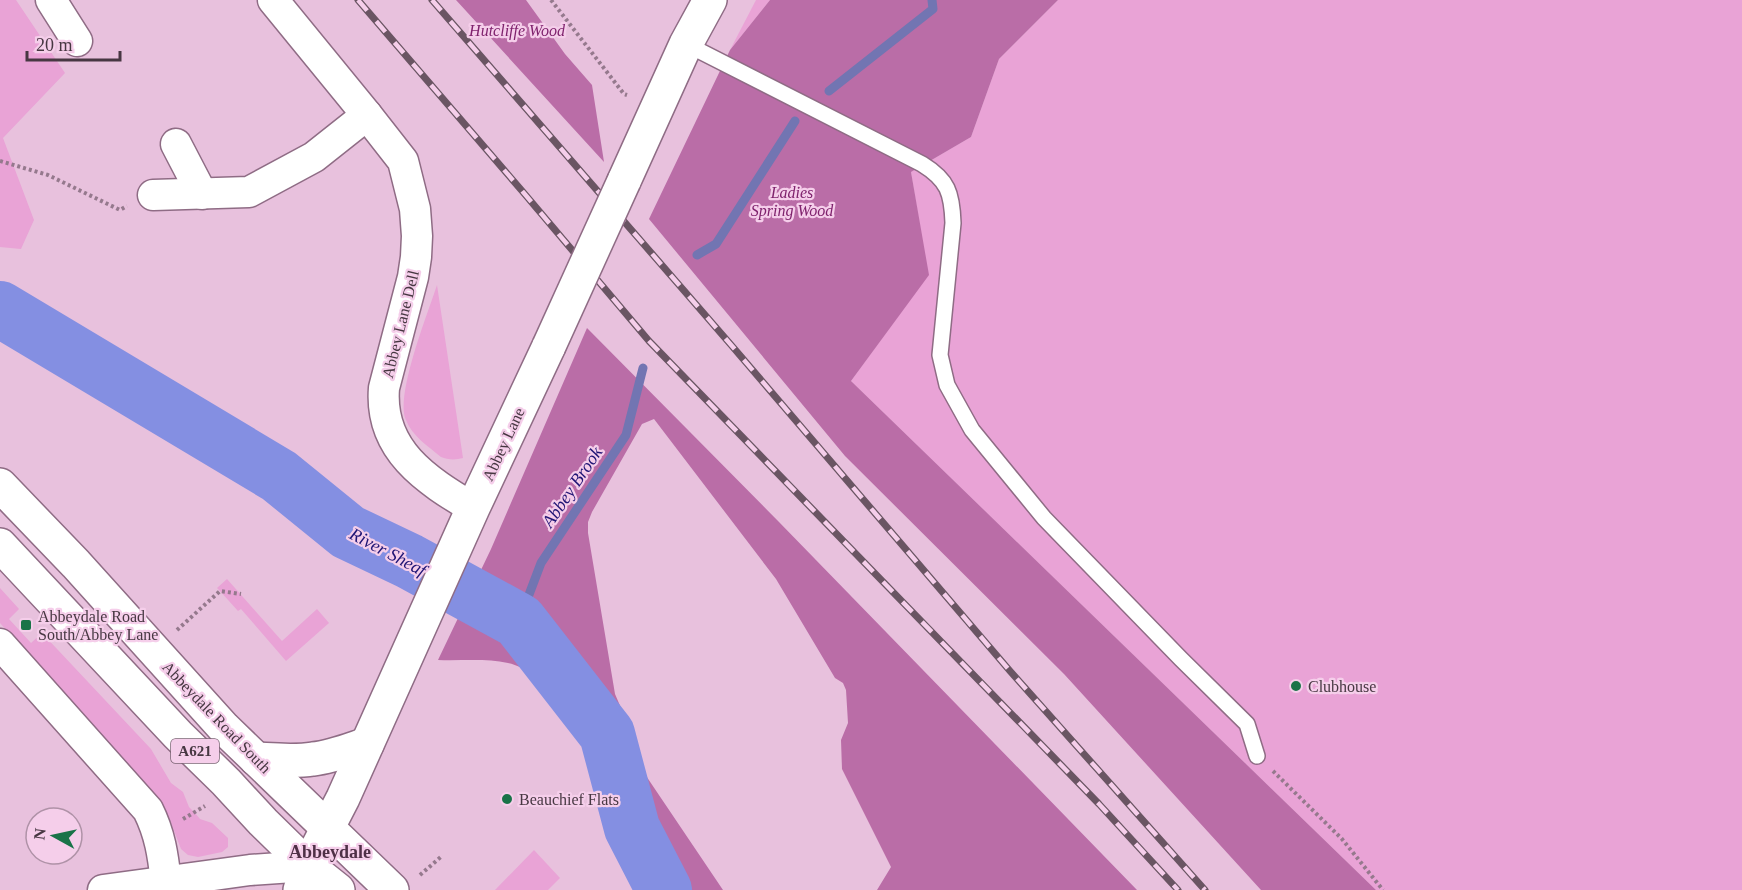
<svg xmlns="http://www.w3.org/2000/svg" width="1742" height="890" font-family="Georgia,serif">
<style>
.green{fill:#e9a3d6}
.forest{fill:#ba6da7}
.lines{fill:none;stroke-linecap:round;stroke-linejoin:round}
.stream{stroke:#7275b2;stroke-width:9}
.river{stroke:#848fe2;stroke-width:56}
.service-casing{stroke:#8f6c85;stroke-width:18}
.minor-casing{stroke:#8f6c85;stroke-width:33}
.secondary-casing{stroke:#8f6c85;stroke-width:36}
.primary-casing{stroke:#8f6c85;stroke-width:36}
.path{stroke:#95798d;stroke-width:4;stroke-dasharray:3 3;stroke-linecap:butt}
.service{stroke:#fff;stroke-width:15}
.minor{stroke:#fff;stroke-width:30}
.secondary{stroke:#fff;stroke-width:33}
.primary{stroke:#fff;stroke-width:33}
.rail-casing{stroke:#6a5563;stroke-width:7}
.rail{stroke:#f5ceea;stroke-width:4.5;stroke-dasharray:14;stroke-linecap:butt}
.secondary-bridge-casing{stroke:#8f6c85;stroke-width:36;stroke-linecap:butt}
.secondary-bridge{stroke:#fff;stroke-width:33}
.poi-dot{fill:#197348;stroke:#f5ceea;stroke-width:2}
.labels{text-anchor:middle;stroke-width:4.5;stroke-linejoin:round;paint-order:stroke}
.shield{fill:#f5ceea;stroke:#7b6474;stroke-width:1.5}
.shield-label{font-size:15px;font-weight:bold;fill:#473742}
.park-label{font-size:16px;font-style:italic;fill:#7f226d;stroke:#f5ceea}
.street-label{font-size:16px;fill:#473742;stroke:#f5ceea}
.poi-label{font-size:16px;fill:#473742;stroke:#f5ceea;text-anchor:start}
.water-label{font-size:18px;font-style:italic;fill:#201575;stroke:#f5ceea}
.neighbourhood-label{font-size:18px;font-weight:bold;fill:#4f3047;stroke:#f5ceea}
</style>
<rect width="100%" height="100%" fill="#e8c1dd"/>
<g class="green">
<polygon points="0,0 16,0 65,73 3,138 34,220 21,249 0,247"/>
<polygon points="756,0 770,0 730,50"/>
<polygon points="1058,0 1742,0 1742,890 1376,890 851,381 928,275 911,172 971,137 999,59"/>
<path d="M437,285L463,458C456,460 448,460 441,457C428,446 412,436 406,420C395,395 428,313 437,285Z"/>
<polygon points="227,579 282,641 317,609 329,623 286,661 241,609 238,611 220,591 217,588"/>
<polygon points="0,588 19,609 9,619 31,643 42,633 151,749 171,783 183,792 189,807 195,813 200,819 212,823 228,838 228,847 222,852 198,857 188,855 181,849 171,823 161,804 0,623"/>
<polygon points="534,850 560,878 548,890 495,890"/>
</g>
<g class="forest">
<polygon points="456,0 526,0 565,54 592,85 604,162"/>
<polygon points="770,0 1058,0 999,59 971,137 911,172 929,275 851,381 1376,890 1261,890 1064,674 845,456 649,219 730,50"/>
<path d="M587,328L779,522L1137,890H877L891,867L842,769L841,740L848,723L846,690L843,683L835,678L776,579L654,419L642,424L592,512L588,522V533L615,694L627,722L594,756C576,727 544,670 508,663C486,658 461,661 438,660L491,549Z"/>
<path d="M634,758L723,890H645L641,886C626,851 602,815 610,775Z"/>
</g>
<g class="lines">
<g class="stream">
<polyline points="829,91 933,9 932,0"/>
<polyline points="697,255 716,244 795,121"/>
<polyline points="519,621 541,563 626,435 643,368"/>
</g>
<polyline class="river" points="0,309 279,476 348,532 409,561 519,621 607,734 632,828 664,890"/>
<defs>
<path id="service" d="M686,44L922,164C948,180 952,193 953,223L940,355L947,385L972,430L1044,518L1181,659L1247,724L1257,756"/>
<g id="minor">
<polyline points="51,0 77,41"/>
<path d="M273,0L367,115L403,161L415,209L417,236L416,257L413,277L384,388C379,450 426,480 473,508"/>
<polyline points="176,144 202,194"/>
<polyline points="153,195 249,192 314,157 367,115"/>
<path d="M0,644L148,810C160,834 163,855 166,882"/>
<polyline points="103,890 250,870 308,866"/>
</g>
<g id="secondary">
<polyline points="624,181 686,44 710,0"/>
<polyline points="300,890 308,866 343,798 473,508 549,346"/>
</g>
<g id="primary">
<polyline points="0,485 76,564 224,728 392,890"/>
<polyline points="0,545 178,735 226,782 263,822 308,866 338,890"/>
<path d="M256,759C275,760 294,762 313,759C332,757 349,750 367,744"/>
</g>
</defs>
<use href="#service" class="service-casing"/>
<use href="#minor" class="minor-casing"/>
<use href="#secondary" class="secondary-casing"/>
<use href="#primary" class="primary-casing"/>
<g class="path">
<polyline points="551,0 624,94 627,95"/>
<polyline points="0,161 48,175 120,210 127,206"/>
<polyline points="177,630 220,591 241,594"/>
<polyline points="1273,771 1342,839 1383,890"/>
<polyline points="183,819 205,806"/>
<polyline points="420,875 442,856"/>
</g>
<use href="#service" class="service"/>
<use href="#minor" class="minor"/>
<use href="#secondary" class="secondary"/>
<use href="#primary" class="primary"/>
<defs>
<g id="rail">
<polyline points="358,0 523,192 649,341 1099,804 1178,890"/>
<polyline points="432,0 732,346 1010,671 1205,890"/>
</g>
</defs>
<use href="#rail" class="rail-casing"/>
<use href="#rail" class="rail"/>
<defs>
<polyline id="secondary-bridge" points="549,346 624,181"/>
</defs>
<use href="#secondary-bridge" class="secondary-bridge-casing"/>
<use href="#secondary-bridge" class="secondary-bridge"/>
</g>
<g class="poi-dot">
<rect x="20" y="619" width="12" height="12" rx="3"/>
<circle cx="1296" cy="686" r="6"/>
<circle cx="507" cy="799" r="6"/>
</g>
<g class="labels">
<rect class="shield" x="171" y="739" width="48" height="24" rx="4.5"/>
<g class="shield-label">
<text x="195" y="756">A621</text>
</g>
<g class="park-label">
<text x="517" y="36">Hutcliffe Wood</text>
<text x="792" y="198">Ladies<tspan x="792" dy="18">Spring Wood</tspan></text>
</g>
<g class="street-label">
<text transform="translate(400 324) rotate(-76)" y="6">Abbey Lane Dell</text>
<text transform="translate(503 444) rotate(-65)" y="6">Abbey Lane</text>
<text transform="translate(217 717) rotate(46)" y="6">Abbeydale Road South</text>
</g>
<g class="poi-label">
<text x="38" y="622">Abbeydale Road<tspan x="38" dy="18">South/Abbey Lane</tspan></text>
<text x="1308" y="692">Clubhouse</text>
<text x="519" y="805">Beauchief Flats</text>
</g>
<g class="water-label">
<text transform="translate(572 487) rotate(-56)" y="6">Abbey Brook</text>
<text transform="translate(388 552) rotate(28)" y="6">River Sheaf</text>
</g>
<g class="neighbourhood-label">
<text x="330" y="858">Abbeydale</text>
</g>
</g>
<g transform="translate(54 836) rotate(278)"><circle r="28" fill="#f5ceea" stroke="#af92a7" stroke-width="1.5"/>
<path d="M0-4.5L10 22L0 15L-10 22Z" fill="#197348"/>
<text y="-9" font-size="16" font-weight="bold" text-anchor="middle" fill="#473742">N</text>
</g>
<path d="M27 51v9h93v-9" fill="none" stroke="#473742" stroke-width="3"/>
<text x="36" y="51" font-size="18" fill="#473742" stroke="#f5ceea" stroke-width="4.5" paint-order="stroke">20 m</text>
</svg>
